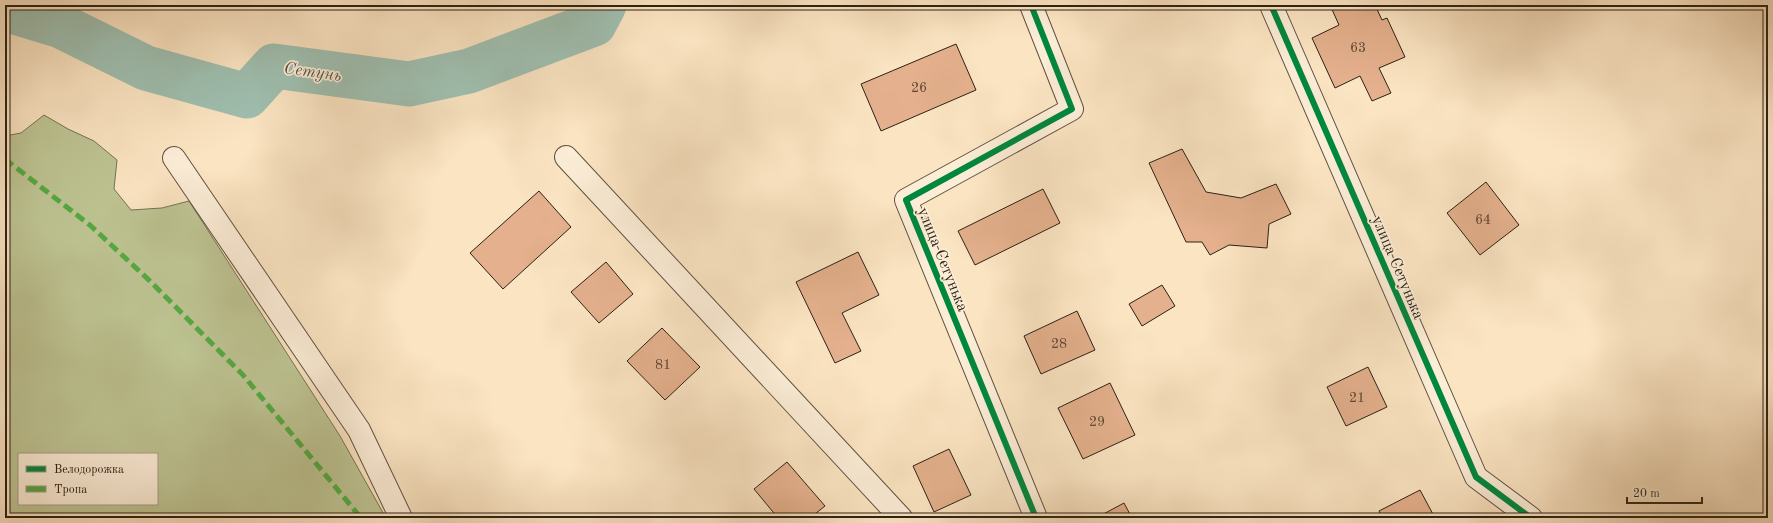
<svg xmlns="http://www.w3.org/2000/svg" width="1773" height="523" font-family="'Old Standard TT',serif">
<style>
.green{fill:#bec493;stroke:#757354;fill-rule:evenodd}
.lines{fill:none;stroke-linecap:round;stroke-linejoin:round}
.river{stroke:#9fbfb0;stroke-width:45}
.building{fill:#e4b08d;stroke:#2c2215}
.minor-casing{stroke:#605240;stroke-width:24}
.minor{stroke:#fcedd7;stroke-width:22}
.quiet{stroke:#54aa42;stroke-width:5;stroke-dasharray:10 5;stroke-linecap:butt}
.cycleway-casing{stroke:#fcedd7;stroke-width:8}
.cycleway{stroke:#00873e;stroke-width:6}
.labels{text-anchor:middle;stroke-width:3.5;stroke-linejoin:round;paint-order:stroke}
.number-label{font-size:14px;fill:#5a4633}
.street-label{font-size:16px;fill:#2c2215;stroke:#fcedd7}
.water-label{font-size:17px;font-style:italic;fill:#4e5144;stroke:#fcedd7}
</style>
<rect width="100%" height="100%" fill="#fbe4c2"/>
<filter id="stains"><feTurbulence type="fractalNoise" baseFrequency=".005" numOctaves="4"/><feColorMatrix values="0 0 0 0 .2 0 0 0 0 .09 0 0 0 0 .02 0 0 0 .5 -.17"/></filter>
<radialGradient id="worn" r=".72"><stop offset=".6" stop-color="#630" stop-opacity="0"/><stop offset="1" stop-color="#630" stop-opacity=".3"/></radialGradient>
<path class="green" d="M44,115L68,129L94,141L117,160L114,189L131,210L162,208L189,201L340,436L386,518H5V136L21,133ZM19,454H157V504H19Z"/>
<g class="lines">
<polyline class="river" points="5,9 61,26 146,68 247,96 274,66 409,84 469,71 594,24 604,5"/>
</g>
<g class="building">
<polygon points="1330,5 1375,5 1382,20 1387,18 1405,57 1379,68 1391,93 1372,101 1360,76 1335,88 1312,38 1339,25"/>
<polygon points="956,44 976,90 881,131 861,84"/>
<polygon points="1182,149 1206,192 1241,198 1276,184 1291,214 1269,224 1267,248 1229,245 1210,255 1202,242 1186,242 1149,163"/>
<polygon points="1486,182 1519,225 1480,255 1447,213"/>
<polygon points="1043,189 1060,223 975,265 958,231"/>
<polygon points="539,191 571,227 503,289 470,253"/>
<polygon points="858,252 879,295 842,313 861,351 835,363 796,282"/>
<polygon points="606,262 633,294 599,323 571,292"/>
<polygon points="1162,285 1175,306 1142,326 1129,304"/>
<polygon points="1077,311 1095,350 1041,374 1024,336"/>
<polygon points="662,328 700,367 665,400 627,361"/>
<polygon points="1368,367 1387,407 1346,426 1327,387"/>
<polygon points="1110,383 1135,435 1083,459 1058,408"/>
<polygon points="949,449 971,495 934,512 913,466"/>
<polygon points="787,462 825,506 810,518 778,518 754,489"/>
<polygon points="1420,490 1435,518 1382,518 1379,511"/>
<polygon points="1124,503 1132,518 1096,518"/>
</g>
<g class="lines">
<defs>
<g id="minor">
<polyline points="1031,5 1072,109 906,200 1036,518"/>
<polyline points="1271,5 1476,477 1531,518"/>
<polyline points="566,157 901,518"/>
<polyline points="174,158 359,430 401,518"/>
</g>
</defs>
<use href="#minor" class="minor-casing"/>
<use href="#minor" class="minor"/>
<polyline class="quiet" points="5,159 91,226 151,282 243,375 361,518"/>
<defs>
<g id="cycleway">
<polyline points="1031,5 1072,109 906,200 1036,518"/>
<polyline points="1271,5 1476,477 1531,518"/>
</g>
</defs>
<use href="#cycleway" class="cycleway-casing"/>
<use href="#cycleway" class="cycleway"/>
</g>
<g class="labels">
<g class="number-label">
<text x="1358" y="52">63</text>
<text x="919" y="92">26</text>
<text x="1483" y="224">64</text>
<text x="1059" y="348">28</text>
<text x="663" y="369">81</text>
<text x="1357" y="402">21</text>
<text x="1097" y="426">29</text>
</g>
<g class="street-label">
<text transform="translate(944 259) rotate(68)" y="6">улица Сетунька</text>
<text transform="translate(1399 267) rotate(67)" y="6">улица Сетунька</text>
</g>
<g class="water-label">
<text transform="translate(313 71) rotate(8)" y="6">Сетунь</text>
</g>
</g>
<rect width="1773" height="523" fill="none" stroke="#fbe4c2" stroke-width="20"/>
<rect x="6" y="6" width="1761" height="511" fill="none" stroke="#2c2215" stroke-width="2"/>
<rect x="10" y="10" width="1753" height="503" fill="none" stroke="#2c2215"/>
<rect x="18" y="453" width="140" height="52" fill="#fcedd7" stroke="#a99c89"/>
<rect x="26" y="466" width="20" height="6" fill="#00873e" stroke="#a99c89"/>
<text x="54" y="473" font-size="12" fill="#2c2215">Велодорожка</text>
<rect x="26" y="486" width="20" height="6" fill="#54aa42" stroke="#a99c89"/>
<text x="54" y="493" font-size="12" fill="#2c2215">Тропа</text>
<path d="M1627 497v6h75v-6" fill="none" stroke="#2c2215" stroke-width="2"/>
<text x="1633" y="497" font-size="12" fill="#2c2215" stroke="#fcedd7" stroke-width="3" paint-order="stroke">20 m</text>
<rect width="100%" height="100%" filter="url(#stains)"/>
<rect width="100%" height="100%" fill="url(#worn)"/>
</svg>
